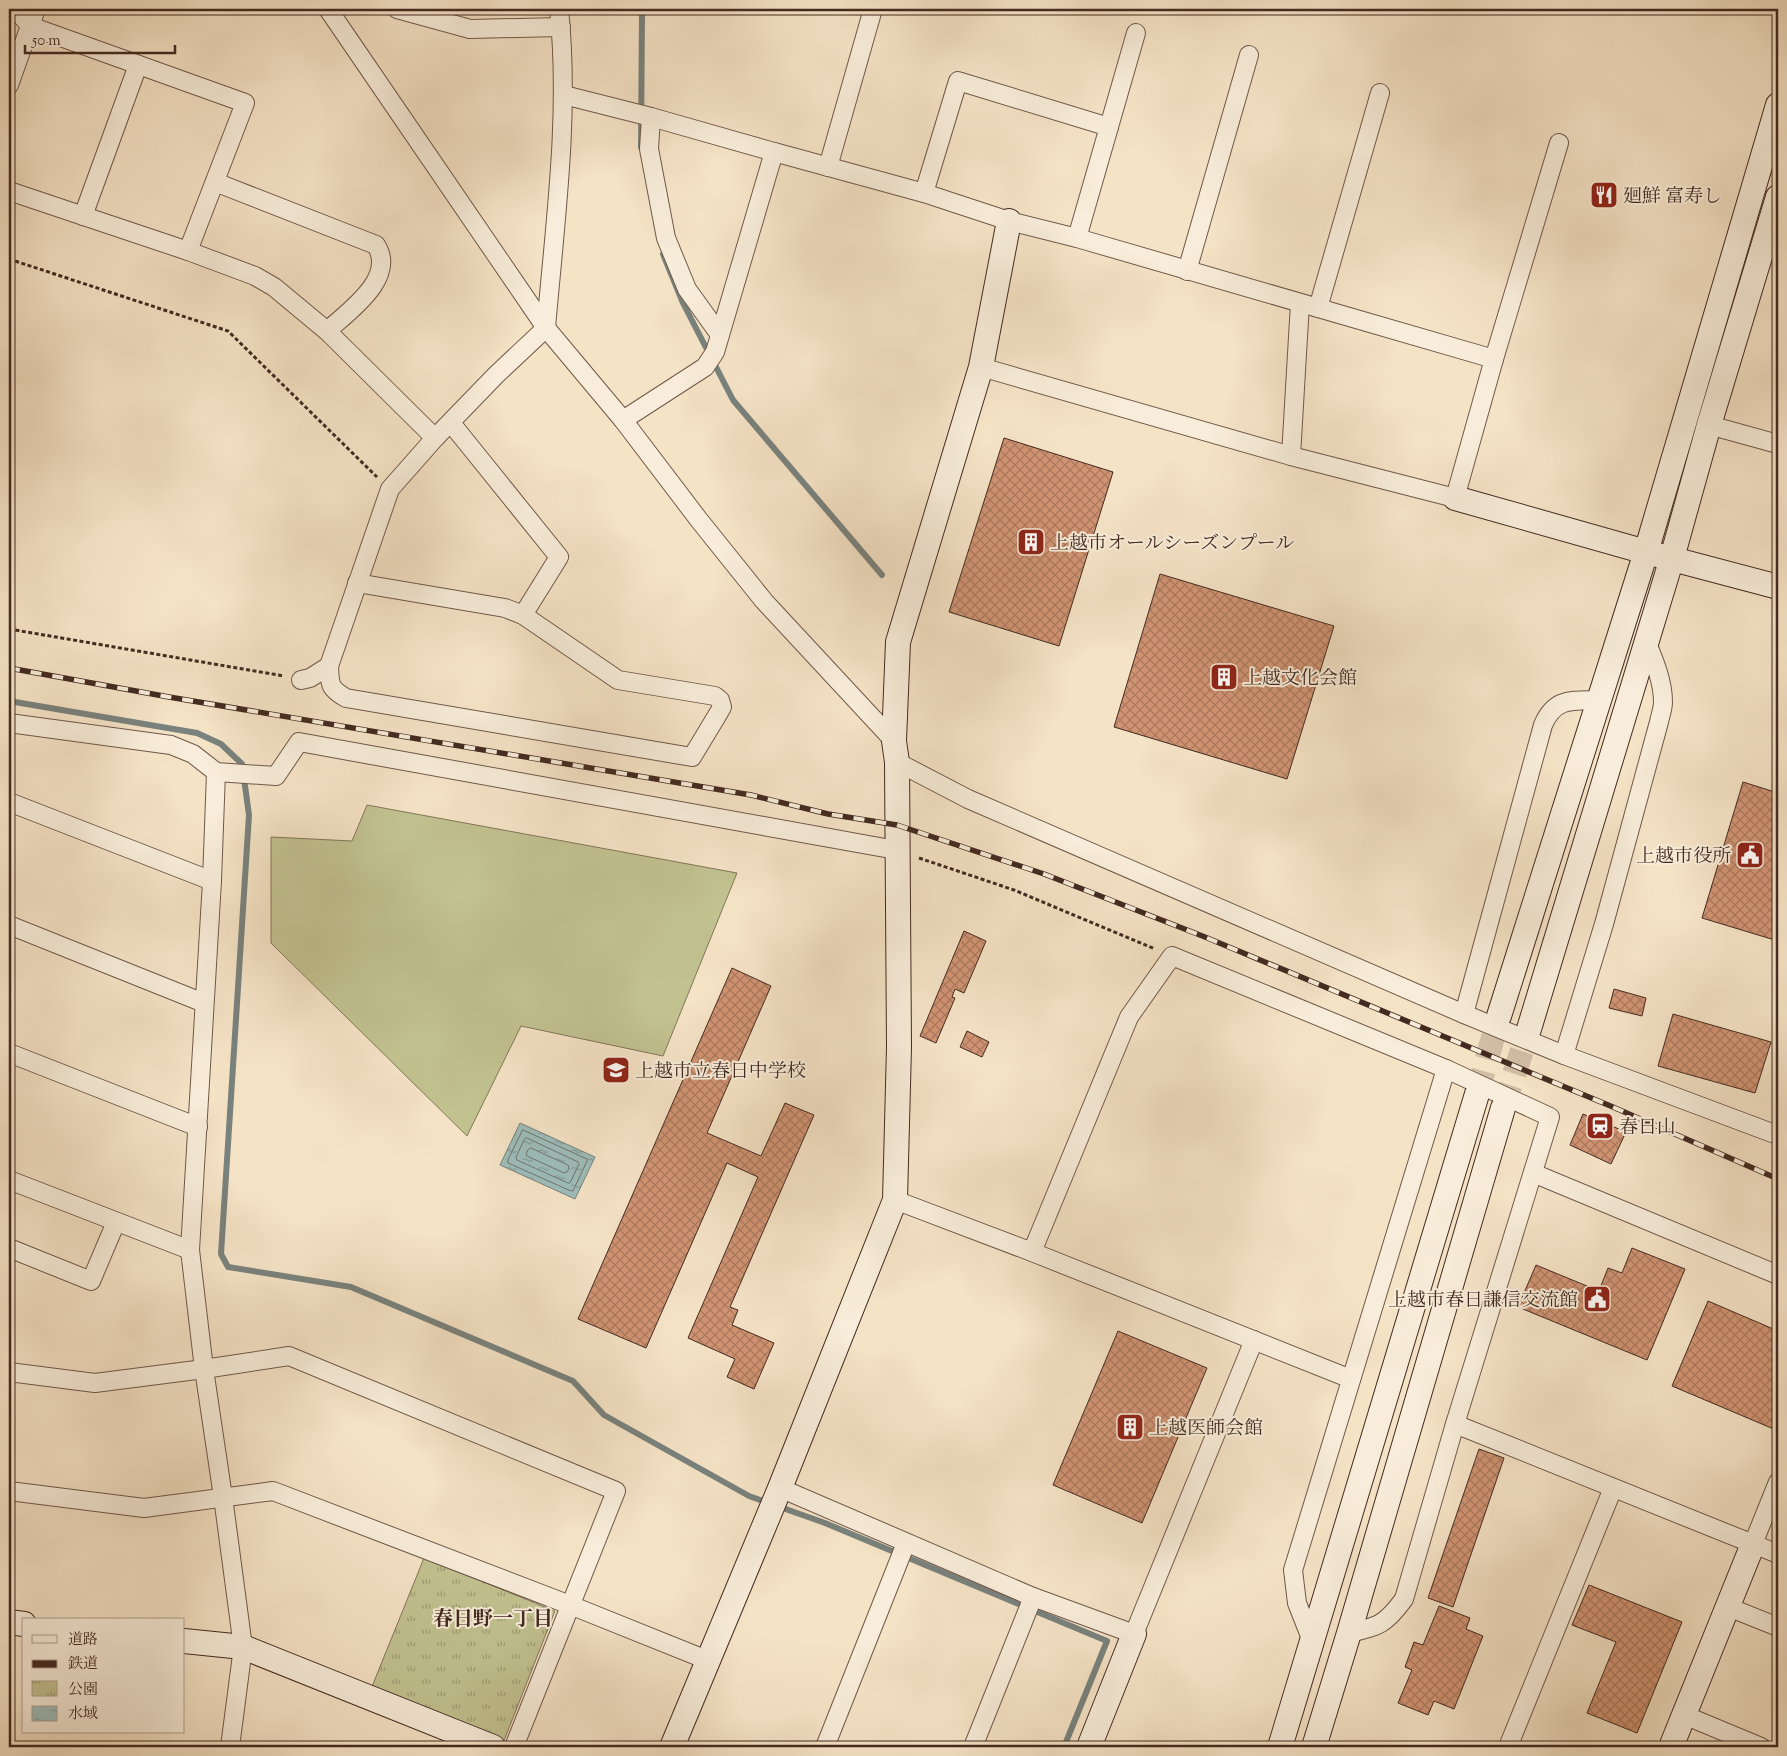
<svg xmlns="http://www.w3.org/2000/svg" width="1787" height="1756" font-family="'Sorts Mill Goudy','Noto Serif JP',serif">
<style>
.grass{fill:#c2c291;stroke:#827659}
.park{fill:url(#park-tufts);stroke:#827659}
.water{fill:url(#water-ripples);stroke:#79827d}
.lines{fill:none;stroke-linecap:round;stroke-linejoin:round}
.shore{stroke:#70746e;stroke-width:1}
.stream{stroke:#79827d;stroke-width:6}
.building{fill:url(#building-cross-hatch);stroke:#432a21}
.secondary-tunnel{stroke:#d1bea5;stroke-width:24;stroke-dasharray:24 12;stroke-linecap:butt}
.street-casing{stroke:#70584a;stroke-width:20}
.secondary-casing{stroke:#432a21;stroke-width:26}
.path{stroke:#432a21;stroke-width:3;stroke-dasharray:4 2.5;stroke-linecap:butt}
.street{stroke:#f8edda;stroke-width:18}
.secondary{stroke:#f8edda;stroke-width:24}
.rail-casing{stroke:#432a21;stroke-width:5.5}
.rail{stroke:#f8edda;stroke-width:4;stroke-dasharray:11;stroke-linecap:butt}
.labels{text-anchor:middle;stroke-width:4;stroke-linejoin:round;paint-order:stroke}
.poi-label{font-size:19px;fill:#432a21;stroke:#f8edda;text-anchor:start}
.neighbourhood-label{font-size:20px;font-weight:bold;fill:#432a21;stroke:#f8edda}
</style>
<defs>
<pattern id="park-tufts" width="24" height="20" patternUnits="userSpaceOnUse" patternTransform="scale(1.25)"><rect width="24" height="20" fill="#c2c291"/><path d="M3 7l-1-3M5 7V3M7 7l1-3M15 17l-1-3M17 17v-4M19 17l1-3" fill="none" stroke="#9f9e76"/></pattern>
<pattern id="water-ripples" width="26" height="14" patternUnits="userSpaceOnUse" patternTransform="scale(1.25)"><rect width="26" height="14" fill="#9dbdbb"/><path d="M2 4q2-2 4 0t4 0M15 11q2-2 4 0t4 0" fill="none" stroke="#829a98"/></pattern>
<pattern id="building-cross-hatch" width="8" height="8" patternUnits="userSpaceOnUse" patternTransform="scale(1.25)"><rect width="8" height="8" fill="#d19473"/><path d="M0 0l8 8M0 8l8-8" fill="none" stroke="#ab795e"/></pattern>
</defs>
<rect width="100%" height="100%" fill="#f5e3c6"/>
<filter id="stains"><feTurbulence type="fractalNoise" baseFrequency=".004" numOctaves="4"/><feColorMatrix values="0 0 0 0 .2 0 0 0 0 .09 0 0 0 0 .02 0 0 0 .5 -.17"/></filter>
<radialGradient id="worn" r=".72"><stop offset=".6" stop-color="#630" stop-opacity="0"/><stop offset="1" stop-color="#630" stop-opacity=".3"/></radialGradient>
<polygon class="grass" points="367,805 737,873 663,1056 521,1026 467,1136 271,943 271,837 352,841"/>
<polygon class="park" points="424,1558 555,1611 503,1743 371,1689"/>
<polygon class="water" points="520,1123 595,1157 575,1199 500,1165"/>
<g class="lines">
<g class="shore">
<polygon points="523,1130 587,1159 587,1161 573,1191 571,1191 508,1163 508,1160"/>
<polygon points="527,1138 578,1162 579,1164 570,1183 568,1183 517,1160 516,1157 524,1140"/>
<polygon points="531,1148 568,1165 569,1168 567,1172 564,1173 527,1156 526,1154 528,1150"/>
</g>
<g class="stream">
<polyline points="641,147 642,9"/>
<polyline points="663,254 683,303 733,400 882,575"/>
<polyline points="9,701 197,733 221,744 242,764 249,815 221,1254 228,1267 351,1287 573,1381 604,1415 749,1496 825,1523 1107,1641 1064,1747"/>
</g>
</g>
<g class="building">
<polygon points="1004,438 1113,472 1059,646 949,612"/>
<polygon points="1160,574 1334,626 1287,779 1114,727"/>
<polygon points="1743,782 1778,793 1778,941 1702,918"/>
<polygon points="964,931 986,941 964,993 955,989 952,997 955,998 936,1043 920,1036"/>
<polygon points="732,968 771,986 707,1133 761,1156 785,1103 814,1115 730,1307 738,1310 732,1325 774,1343 754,1389 727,1377 735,1359 688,1338 758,1177 727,1163 646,1348 578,1319"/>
<polygon points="1614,989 1646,998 1642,1016 1609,1008"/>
<polygon points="1673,1014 1771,1042 1755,1093 1658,1066"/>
<polygon points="967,1031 989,1042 982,1057 960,1047"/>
<polygon points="1583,1114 1626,1132 1611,1164 1570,1145"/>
<polygon points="1632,1248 1685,1269 1647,1360 1518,1307 1536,1265 1599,1291 1608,1268 1622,1273"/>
<polygon points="1708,1301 1778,1331 1778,1425 1776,1430 1672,1386"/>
<polygon points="1118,1331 1207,1368 1142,1523 1053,1485"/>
<polygon points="1479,1449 1504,1458 1453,1607 1428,1598"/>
<polygon points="1589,1585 1682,1622 1637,1733 1587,1713 1616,1642 1572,1625"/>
<polygon points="1439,1606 1470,1618 1466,1629 1483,1636 1454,1709 1434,1701 1428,1715 1398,1703 1412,1670 1405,1667 1414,1642 1423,1645"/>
</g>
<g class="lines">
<g class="secondary-tunnel">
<polyline points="1477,1094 1499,1016"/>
<polyline points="1503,1108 1529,1029"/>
</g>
<defs>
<g id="street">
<polyline points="16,9 30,26 245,103 188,251"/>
<polyline points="328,9 546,328 623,420 699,520 764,601 894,741"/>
<polyline points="397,9 470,29 561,27"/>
<polyline points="9,85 36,9"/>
<polyline points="564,95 651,117 774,152"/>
<polyline points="651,117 649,149 666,238 687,289 720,335"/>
<polyline points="828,167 873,9"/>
<path d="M215,182L376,245C397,278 349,311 327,331"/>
<polyline points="9,191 188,251 255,276 274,287 327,331 435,438"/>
<polyline points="924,193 958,81 1109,127"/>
<polyline points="83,216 138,65"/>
<polyline points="1077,238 1136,33"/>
<polyline points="1187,271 1249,55"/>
<polyline points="1318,308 1380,93"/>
<polyline points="981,367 1291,456 1455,498 1494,359 1559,143"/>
<polyline points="623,420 705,367 715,352 774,152 924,193 1009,221 1077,238 1494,359"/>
<polyline points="1709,425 1778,444"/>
<polyline points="1291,456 1300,303"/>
<polyline points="357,583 505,608 523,615"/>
<path d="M329,666C330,685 329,688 346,698L692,757L718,714L722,707L720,700L715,696L618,680L523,615L559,557L451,423"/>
<path d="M301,680L310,678L329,666L390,489L435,438L496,375L546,328C555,222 570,115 559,9"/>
<polyline points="9,723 171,745 193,754 216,772 276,776 299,742 896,850"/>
<polyline points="897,762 968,799 1464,1014 1564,1055 1772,1133"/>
<polyline points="216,772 212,881 190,1250 204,1369 223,1497 243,1647 230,1747"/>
<polyline points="9,802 212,881"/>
<polyline points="9,925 204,1003"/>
<path d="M1464,1014L1543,725C1555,697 1572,701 1599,700"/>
<polyline points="9,1053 198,1127"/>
<path d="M1564,1055L1604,924L1659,722C1660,716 1663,709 1663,702C1663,681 1654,660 1646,641"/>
<polyline points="1533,1173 1778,1275"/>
<polyline points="9,1180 190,1250"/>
<polyline points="895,1200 1032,1252 1351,1379"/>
<polyline points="9,1248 91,1281 116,1222"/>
<path d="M1032,1252L1129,1017L1172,956L1446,1069L1550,1117L1455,1424L1404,1599C1385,1625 1379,1626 1349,1633"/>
<polyline points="9,1372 95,1383 204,1369 289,1356 616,1491 514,1747"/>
<polyline points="1455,1424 1778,1554"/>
<polyline points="780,1488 1033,1597 1134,1634 1254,1340"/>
<polyline points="9,1491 144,1508 273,1491 570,1605 707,1660"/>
<polyline points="1753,1544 1778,1482"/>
<polyline points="1728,1607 1778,1627"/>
<polyline points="1312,1641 1297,1603 1293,1570 1446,1069"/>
<polyline points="1684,1715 1761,1747"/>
<polyline points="825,1747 906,1543"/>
<polyline points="973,1747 1033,1597"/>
<polyline points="1508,1747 1613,1488"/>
</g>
<g id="secondary">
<polyline points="1455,498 1646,552 1778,587"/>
<polyline points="1499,1016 1646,552 1778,105"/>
<polyline points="1529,1029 1672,558 1709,425 1778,197"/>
<polyline points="9,1622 24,1624"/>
<polyline points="184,1641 243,1647 493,1747"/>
<polyline points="672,1747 780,1488 895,1200 899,1047 897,762 894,741 898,642 981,367 1009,221"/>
<polyline points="1089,1747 1134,1634"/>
<polyline points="1280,1747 1477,1094"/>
<polyline points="1314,1747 1349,1633 1503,1108"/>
<polyline points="1671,1747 1753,1544"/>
</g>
</defs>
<use href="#street" class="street-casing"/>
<use href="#secondary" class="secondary-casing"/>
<g class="path">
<polyline points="9,259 228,331 377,477"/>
<polyline points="9,629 284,676"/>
<polyline points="919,858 1014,890 1155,949"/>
</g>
<use href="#street" class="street"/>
<use href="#secondary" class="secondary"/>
<defs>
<polyline id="rail" points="9,668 169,697 751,795 828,814 897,825 1044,874 1205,937 1613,1107 1778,1179"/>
</defs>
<use href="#rail" class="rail-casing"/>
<use href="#rail" class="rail"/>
</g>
<defs>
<symbol id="restaurant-square" viewBox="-11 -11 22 22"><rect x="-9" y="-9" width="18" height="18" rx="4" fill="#8f2418" stroke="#f8edda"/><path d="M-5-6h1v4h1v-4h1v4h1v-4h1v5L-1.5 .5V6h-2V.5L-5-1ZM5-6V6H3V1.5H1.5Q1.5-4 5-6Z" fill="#fff"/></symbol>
<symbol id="building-square" viewBox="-11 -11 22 22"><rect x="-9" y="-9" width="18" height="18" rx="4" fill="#8f2418" stroke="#f8edda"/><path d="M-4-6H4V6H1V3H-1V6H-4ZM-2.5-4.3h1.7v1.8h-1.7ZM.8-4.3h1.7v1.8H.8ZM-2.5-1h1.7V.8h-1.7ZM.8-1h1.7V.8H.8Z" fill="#fff"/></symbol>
<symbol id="civic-square" viewBox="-11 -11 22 22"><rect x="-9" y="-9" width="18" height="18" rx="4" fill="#8f2418" stroke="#f8edda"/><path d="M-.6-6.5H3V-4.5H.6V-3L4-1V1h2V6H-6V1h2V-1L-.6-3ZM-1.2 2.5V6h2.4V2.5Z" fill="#fff"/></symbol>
<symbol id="school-square" viewBox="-11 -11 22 22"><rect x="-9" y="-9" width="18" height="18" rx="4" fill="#8f2418" stroke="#f8edda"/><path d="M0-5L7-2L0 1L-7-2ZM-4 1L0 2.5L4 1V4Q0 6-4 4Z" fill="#fff"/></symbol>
<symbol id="station-square" viewBox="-11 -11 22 22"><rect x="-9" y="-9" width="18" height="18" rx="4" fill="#8f2418" stroke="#f8edda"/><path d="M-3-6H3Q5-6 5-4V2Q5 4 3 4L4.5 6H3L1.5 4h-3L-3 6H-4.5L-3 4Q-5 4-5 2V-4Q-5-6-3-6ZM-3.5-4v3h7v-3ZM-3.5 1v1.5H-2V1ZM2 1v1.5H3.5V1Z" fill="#fff"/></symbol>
</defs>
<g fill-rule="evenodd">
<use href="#restaurant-square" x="1588" y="179" width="32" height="32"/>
<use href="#building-square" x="1015" y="526" width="32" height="32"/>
<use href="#building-square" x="1208" y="661" width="32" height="32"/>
<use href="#civic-square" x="1734" y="839" width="32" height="32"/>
<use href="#school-square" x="600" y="1054" width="32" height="32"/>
<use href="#station-square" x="1584" y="1110" width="32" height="32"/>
<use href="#civic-square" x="1581" y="1283" width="32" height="32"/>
<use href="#building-square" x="1114" y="1411" width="32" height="32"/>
</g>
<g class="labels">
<g class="poi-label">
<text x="1623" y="202">廻鮮 富寿し</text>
<text x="1050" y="549">上越市オールシーズンプール</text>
<text x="1243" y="684">上越文化会館</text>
<text x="1731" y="862" text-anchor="end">上越市役所</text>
<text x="635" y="1077">上越市立春日中学校</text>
<text x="1619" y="1133">春日山</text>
<text x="1578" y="1306" text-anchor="end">上越市春日謙信交流館</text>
<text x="1149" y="1434">上越医師会館</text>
</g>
<g class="neighbourhood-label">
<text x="493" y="1625">春日野一丁目</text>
</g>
</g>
<rect width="1787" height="1756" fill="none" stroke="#f5e3c6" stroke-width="30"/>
<rect x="10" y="10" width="1767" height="1736" fill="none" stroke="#432a21" stroke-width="2.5"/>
<rect x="15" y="15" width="1757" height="1726" fill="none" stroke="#432a21"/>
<rect x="22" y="1618" width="162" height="115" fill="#f8edda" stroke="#b09f90"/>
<rect x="32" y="1635" width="25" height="8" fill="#f8edda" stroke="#b09f90"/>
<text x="68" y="1644" font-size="15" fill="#432a21">道路</text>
<rect x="32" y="1660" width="25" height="8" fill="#432a21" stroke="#b09f90"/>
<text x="68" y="1668" font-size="15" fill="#432a21">鉄道</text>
<rect x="32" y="1681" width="25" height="15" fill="url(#park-tufts)" stroke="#b09f90"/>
<text x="68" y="1694" font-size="15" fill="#432a21">公園</text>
<rect x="32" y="1706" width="25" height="15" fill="url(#water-ripples)" stroke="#b09f90"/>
<text x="68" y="1718" font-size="15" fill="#432a21">水域</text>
<path d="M25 45v8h150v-8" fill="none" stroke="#432a21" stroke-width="2.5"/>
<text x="32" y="45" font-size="15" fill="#432a21" stroke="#f8edda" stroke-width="4" paint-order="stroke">50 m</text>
<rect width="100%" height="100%" filter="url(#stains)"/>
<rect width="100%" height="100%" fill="url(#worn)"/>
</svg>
